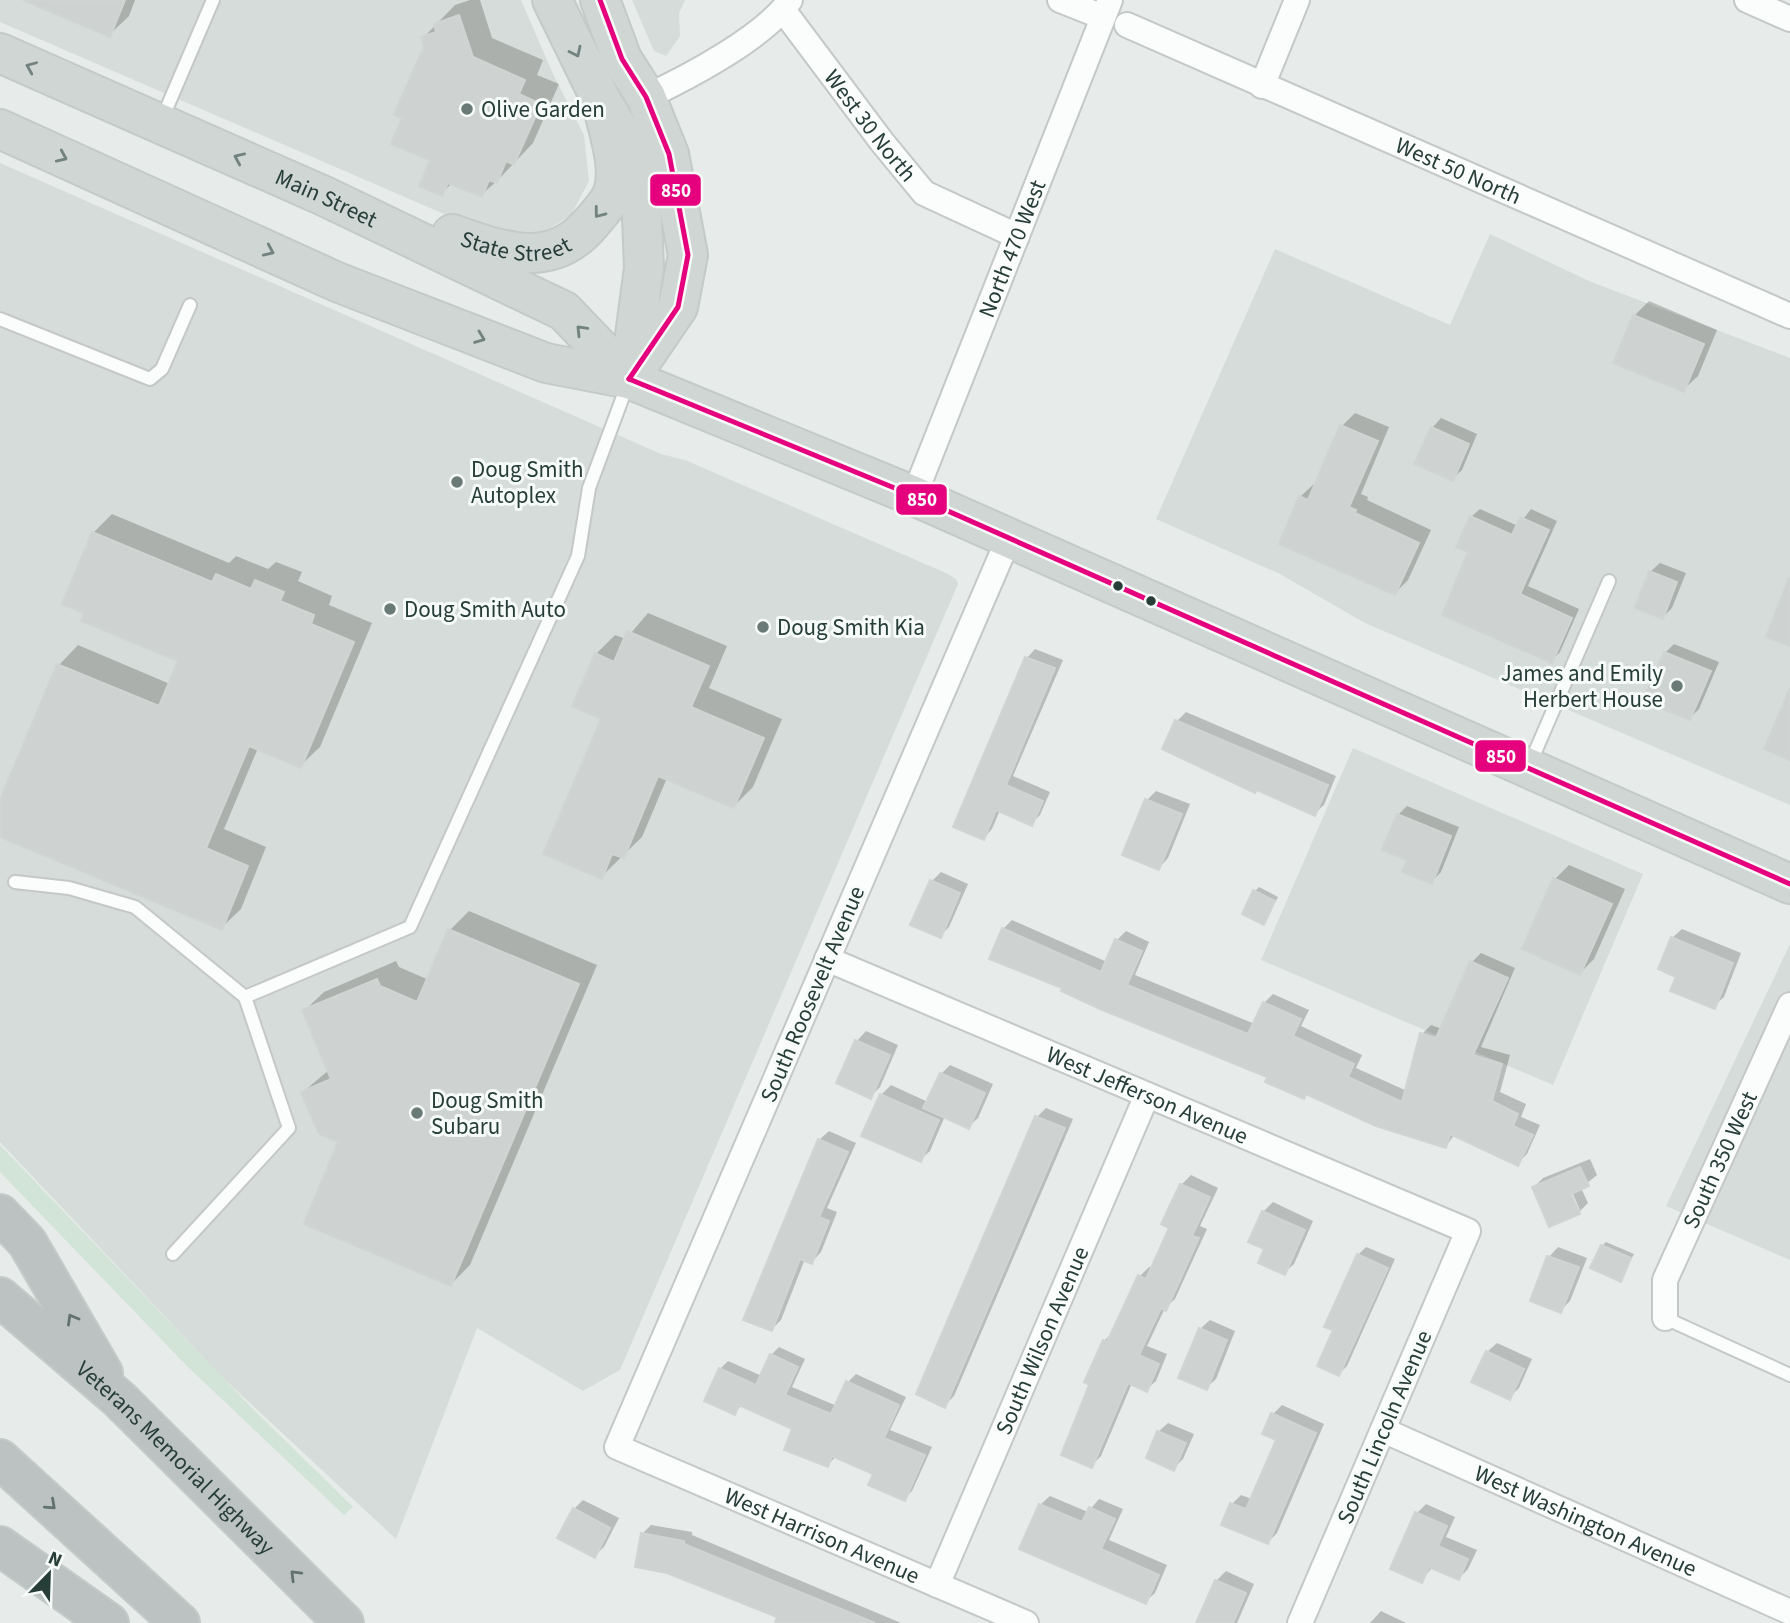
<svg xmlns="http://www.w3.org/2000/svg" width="1790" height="1623" font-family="'Source Sans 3',sans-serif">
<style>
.built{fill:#d6dcd9}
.green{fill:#d2e3d7}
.shadow{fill:#0003;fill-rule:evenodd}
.building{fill:#ced3d1;stroke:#d0d4d2;stroke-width:2}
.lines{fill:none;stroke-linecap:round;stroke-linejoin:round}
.service-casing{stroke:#c4c8c6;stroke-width:16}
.minor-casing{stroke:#c4c8c6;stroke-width:28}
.primary-casing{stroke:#c3cac8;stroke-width:42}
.motorway-casing{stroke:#c3cac8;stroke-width:42}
.service{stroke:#fbfcfc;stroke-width:12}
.minor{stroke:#fbfcfc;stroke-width:24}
.primary{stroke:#cfd6d4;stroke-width:38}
.motorway{stroke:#bcc2c1;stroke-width:38}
.bus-1-casing{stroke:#f6faf8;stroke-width:10}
.bus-1{stroke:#e5007d;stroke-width:5}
.oneway{stroke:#72827e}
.oneway2{stroke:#62726f}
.poi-dot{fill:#6a7a76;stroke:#f6faf8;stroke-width:2.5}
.bus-dot{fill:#263d38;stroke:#f6faf8;stroke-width:2.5}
.labels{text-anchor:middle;stroke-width:6;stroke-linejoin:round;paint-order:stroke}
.poi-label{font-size:23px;fill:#263d38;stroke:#f6faf8;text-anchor:start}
.street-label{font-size:23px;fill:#263d38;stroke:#f6faf8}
.line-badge{stroke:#f6faf8;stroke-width:2.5}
.badge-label{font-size:19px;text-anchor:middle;font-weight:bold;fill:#fff}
</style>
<rect width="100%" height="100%" fill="#e7ebe9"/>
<g class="built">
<polygon points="0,0 521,0 553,74 584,135 589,181 571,215 546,231 504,240 0,22"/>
<polygon points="632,0 685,0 679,13 680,36 666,56 654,51"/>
<polygon points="0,163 661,454 685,460 946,573 956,579 958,584 620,1370 583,1391 477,1328 396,1539 222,1377 0,1142"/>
<polygon points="1490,234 1589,281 1790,358 1790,805 1365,623 1280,574 1156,519 1275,249 1450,325"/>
<polygon points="1353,748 1643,874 1553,1085 1261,960"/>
<polygon points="1790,944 1790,1260 1666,1206"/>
</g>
<polygon class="green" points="0,1145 248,1404 353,1507 344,1515 187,1366 0,1172"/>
<g class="shadow">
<polygon points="36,0 135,0 129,16 109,35"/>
<polygon points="470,0 480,0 492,38 543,60 537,75 559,84 533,143 497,181 481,195 452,183 441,194 432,159 404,117 426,46 423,38 455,5"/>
<polygon points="1649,301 1717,330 1698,376 1683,390 1634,316"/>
<polygon points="1355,413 1389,427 1361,494 1368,497 1367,500 1431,530 1408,580 1395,593 1300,497 1314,484 1317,485 1342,426"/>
<polygon points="1441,418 1477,434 1462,470 1452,479 1432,428"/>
<polygon points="1480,509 1518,526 1531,509 1557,521 1528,586 1579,609 1560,652 1551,661 1470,552 1471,517"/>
<polygon points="112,514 229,563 236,556 268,569 276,562 302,572 298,581 332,596 329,605 372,623 320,747 300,766 258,748 224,829 266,847 241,909 221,928 0,835 0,805 59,665 78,645 170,684 180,660 93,533"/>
<polygon points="1660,563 1686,573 1672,608 1663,617 1650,572"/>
<polygon points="648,613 727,646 709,688 782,719 753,787 734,806 667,778 642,837 601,877 603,718 596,654 615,635 626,639"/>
<polygon points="1674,644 1719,662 1699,709 1690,718 1665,653"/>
<polygon points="1035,649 1063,660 1013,776 1050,792 1040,815 1031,824 1000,810 992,829 984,838 1027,658"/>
<polygon points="1186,712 1336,776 1324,805 1314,814 1257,788 1177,721"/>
<polygon points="1156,791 1190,804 1168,858 1159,868 1147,800"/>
<polygon points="1407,806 1459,827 1441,872 1431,882 1409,859 1398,815"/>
<polygon points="1569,865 1625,889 1594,959 1580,973 1555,879"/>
<polygon points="941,872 968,884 949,927 940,936 932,881"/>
<polygon points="1259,887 1278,897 1264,923 1255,891"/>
<polygon points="469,911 597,965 470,1265 451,1284 303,1092 329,1070 304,1011 324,992 396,961 399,967 429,980 450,930"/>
<polygon points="1012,920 1107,962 1117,940 1126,931 1149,942 1135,975 1255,1024 1264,1003 1273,994 1309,1010 1301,1026 1362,1055 1356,1068 1407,1091 1422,1034 1431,1025 1442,1029 1472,962 1481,953 1515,968 1481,1047 1510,1055 1500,1092 1526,1104 1521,1117 1540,1125 1527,1154 1518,1163 1455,1134 1446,1146 1308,1093 1303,1097 1003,929"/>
<polygon points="1682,929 1741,953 1724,997 1714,1006 1679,976 1672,938"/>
<polygon points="866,1031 898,1045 880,1087 870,1097 838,1082 857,1041"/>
<polygon points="950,1065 993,1084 978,1118 968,1127 945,1116 930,1151 920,1160 863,1135 881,1095 891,1085 928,1102 941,1074"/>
<polygon points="1046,1108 1073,1119 954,1396 945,1405 1037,1117"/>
<polygon points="829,1131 856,1143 827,1208 837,1212 821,1252 812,1262 805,1259 781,1320 772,1329 819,1140"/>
<path d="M1590,1159L1597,1175L1581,1188L1588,1203L1579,1212L1534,1187L1543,1178ZM1569,1185L1580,1210H1576L1566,1187Z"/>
<polygon points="1191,1175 1218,1188 1200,1226 1207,1229 1175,1299 1165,1308 1147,1346 1167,1354 1156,1381 1146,1390 1132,1383 1101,1456 1091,1466 1092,1384 1087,1381 1104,1341 1114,1331 1140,1276 1149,1267 1153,1268 1171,1227 1163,1224 1181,1185"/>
<polygon points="1273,1202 1313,1221 1294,1264 1284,1273 1267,1248 1263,1212"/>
<polygon points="1606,1242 1634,1254 1620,1280 1602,1246"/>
<polygon points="1366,1247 1395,1259 1347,1366 1339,1374 1358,1255"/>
<polygon points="1558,1247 1587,1258 1570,1301 1560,1311 1532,1300 1549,1257"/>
<polygon points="1210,1320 1235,1331 1216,1379 1206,1388 1200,1329"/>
<polygon points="1497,1343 1532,1359 1519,1388 1509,1398 1487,1352"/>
<polygon points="779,1347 805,1359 792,1387 837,1406 848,1382 856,1374 906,1397 890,1430 932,1447 912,1491 904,1499 875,1473 836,1456 828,1465 794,1428 742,1405 734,1413 720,1369 728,1361 762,1376 771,1355"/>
<polygon points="1282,1405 1324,1424 1277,1533 1268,1542 1232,1504 1241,1495 1252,1499 1279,1439 1273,1414"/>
<polygon points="1168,1423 1194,1434 1183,1459 1174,1468 1158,1432"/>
<polygon points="1050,1496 1088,1512 1099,1499 1123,1509 1109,1540 1167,1565 1155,1593 1145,1602 1040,1505"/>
<polygon points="583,1500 619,1518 604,1547 594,1556 574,1509"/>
<polygon points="1426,1504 1455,1517 1446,1537 1477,1550 1468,1569 1459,1578 1433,1567 1421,1580 1417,1513"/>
<polygon points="651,1525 692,1532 692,1535 901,1623 794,1623 642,1534"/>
<polygon points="1226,1571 1254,1584 1237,1623 1198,1623 1216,1581"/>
<polygon points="1381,1611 1406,1623 1370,1623"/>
</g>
<g class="building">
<polygon points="23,0 125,0 110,37"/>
<polygon points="459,15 473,57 525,80 519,94 541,104 514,165 506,161 497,183 489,180 482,197 448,183 442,196 419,186 430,160 391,144 402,118 394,115 424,46 421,37 436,32 434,24"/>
<polygon points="1633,315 1704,344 1684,392 1613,363"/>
<polygon points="1340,425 1378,441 1349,507 1356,510 1355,513 1419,543 1395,595 1279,544 1299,496 1308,500"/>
<polygon points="1431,427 1469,444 1453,481 1414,464"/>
<polygon points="1470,516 1512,535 1520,517 1549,530 1520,594 1572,618 1552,663 1442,615 1468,552 1456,547"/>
<polygon points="92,532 212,582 216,574 251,589 255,580 284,592 280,601 314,615 311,624 354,642 301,768 249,746 206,848 248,866 222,930 0,837 0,800 57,664 159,706 178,661 81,621 84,613 62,604"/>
<polygon points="1649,571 1677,582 1663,619 1635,608"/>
<polygon points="1789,578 1790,578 1790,646 1766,637"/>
<polygon points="627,631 709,666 691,707 764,738 734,808 658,776 624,858 612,854 602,879 543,854 601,719 572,706 595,653 614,662"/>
<polygon points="1664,652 1711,671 1690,720 1643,701"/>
<polygon points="1025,657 1055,668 1006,785 1043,801 1032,826 996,810 984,840 953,827"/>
<polygon points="1790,688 1790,760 1764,749"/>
<polygon points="1175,720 1328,785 1315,816 1257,790 1255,793 1162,749"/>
<polygon points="1145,799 1182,814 1159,870 1122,855"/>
<polygon points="1397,814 1451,836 1432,884 1402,872 1407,860 1382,850"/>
<polygon points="1553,878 1612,904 1580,975 1522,949"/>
<polygon points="930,880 960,893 941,938 910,925"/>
<polygon points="1253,890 1275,901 1264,925 1242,914"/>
<polygon points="1002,928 1101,972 1115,939 1142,951 1127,985 1248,1034 1263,1002 1301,1019 1293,1036 1354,1064 1348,1077 1402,1102 1420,1033 1436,1038 1470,961 1508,978 1473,1055 1502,1064 1492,1101 1518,1114 1513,1126 1533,1135 1518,1166 1450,1134 1446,1148 1376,1126 1306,1094 1304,1099 1265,1082 1267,1077 1100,1009 1061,991 1062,988 989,959"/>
<polygon points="448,929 579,984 451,1286 304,1224 338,1142 319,1134 301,1092 331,1079 302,1010 377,979 380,986 417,1002"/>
<polygon points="1671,937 1733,963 1715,1009 1670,991 1676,977 1658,969"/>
<polygon points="855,1040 890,1055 871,1099 836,1083"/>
<polygon points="940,1073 985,1093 969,1129 923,1108"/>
<polygon points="880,1094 939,1120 921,1162 861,1136"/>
<polygon points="1035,1116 1065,1128 945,1408 916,1394"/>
<polygon points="818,1139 848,1152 819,1217 829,1221 812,1264 800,1259 772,1331 743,1320"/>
<polygon points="1580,1167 1589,1186 1571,1194 1580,1214 1549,1227 1532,1187"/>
<polygon points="1180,1184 1210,1197 1192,1236 1199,1238 1166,1311 1161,1308 1139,1355 1159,1364 1147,1392 1128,1383 1092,1468 1061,1455 1089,1385 1084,1382 1103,1340 1107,1342 1138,1275 1146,1279 1169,1228 1161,1224"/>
<polygon points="1262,1211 1305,1230 1285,1275 1258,1263 1264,1249 1248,1242"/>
<polygon points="1601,1245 1631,1258 1621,1282 1590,1268"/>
<polygon points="1357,1254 1388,1268 1339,1376 1317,1366 1333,1330 1324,1327"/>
<polygon points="1547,1256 1579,1267 1561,1313 1530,1301"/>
<polygon points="1199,1328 1227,1340 1207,1390 1178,1378"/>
<polygon points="1486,1351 1524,1369 1510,1400 1471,1382"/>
<polygon points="770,1354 798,1367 785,1395 831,1414 846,1381 899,1405 884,1438 925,1455 905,1501 868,1485 873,1474 832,1456 828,1467 784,1450 792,1429 739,1405 735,1415 704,1401 719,1368 756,1385"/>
<polygon points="1271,1413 1316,1433 1268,1544 1221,1525 1230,1503 1246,1509 1276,1440 1262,1434"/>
<polygon points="1157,1431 1186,1443 1174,1471 1146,1458"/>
<polygon points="1039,1504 1082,1522 1089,1507 1115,1519 1101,1549 1159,1575 1146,1604 1019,1549"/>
<polygon points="573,1508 610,1528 595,1558 557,1538"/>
<polygon points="1415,1512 1447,1526 1438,1546 1468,1559 1459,1580 1429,1567 1422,1583 1390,1569"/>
<polygon points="641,1533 684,1541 684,1544 875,1623 775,1623 777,1617 667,1573 635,1567"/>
<polygon points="1215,1580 1246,1593 1233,1623 1196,1623"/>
</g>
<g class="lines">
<defs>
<g id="service">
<polyline points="162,119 213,0"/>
<polyline points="0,319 150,379 162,369 190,305"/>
<polyline points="1529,766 1609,581"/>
<polyline points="15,882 69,888 135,907 245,997"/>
<polyline points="173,1254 289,1128 245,997 410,927 578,556 589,488 628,383"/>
<polyline points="1665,1318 1790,1375"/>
</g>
<g id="minor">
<polyline points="1060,0 1103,17"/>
<polyline points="1747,0 1790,19"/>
<path id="s1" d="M783,10L882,142L924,193L1017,236"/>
<path id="s2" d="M1127,25L1790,316"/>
<polyline points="1262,86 1297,0"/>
<path d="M646,97C687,78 765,37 790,0"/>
<path id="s3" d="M914,496L1110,0"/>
<path id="s4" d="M1008,540L617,1447L1026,1623"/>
<path id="s5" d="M827,959L1468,1231L1300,1623"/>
<path id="s6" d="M1665,1318V1280L1790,1005"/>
<path id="s7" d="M1383,1430L1790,1612"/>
<path id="s8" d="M937,1585L1147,1095"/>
</g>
<g id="primary">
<polyline points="552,0 602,102 630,148 641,193 644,268 630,373"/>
<polyline points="600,0 622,59 646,97 669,154 688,255 678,307 629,379"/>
<path id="s9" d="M0,53L324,196L564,311L629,379"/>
<polyline points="0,129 337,282 546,363 629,379 914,496 1790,884"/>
<path id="s10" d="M452,234C502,251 551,271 591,223C598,215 609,203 613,193C622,165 607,129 602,102"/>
</g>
<g id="motorway">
<polyline points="0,1214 27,1242 103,1373"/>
<path id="s11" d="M0,1297L119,1399L344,1623"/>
<polyline points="0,1459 180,1623"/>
<polyline points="0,1546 109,1623"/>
</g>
</defs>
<use href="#service" class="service-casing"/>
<use href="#minor" class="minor-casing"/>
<use href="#primary" class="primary-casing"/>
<use href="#motorway" class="motorway-casing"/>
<use href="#service" class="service"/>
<use href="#minor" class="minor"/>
<use href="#primary" class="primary"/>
<use href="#motorway" class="motorway"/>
<defs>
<g id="bus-1">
<polyline points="600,0 622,59 646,97 669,154 688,255 678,307 629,379"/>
<polyline points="629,379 914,496 1790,884"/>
</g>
</defs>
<use href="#bus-1" class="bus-1-casing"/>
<use href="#bus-1" class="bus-1"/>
</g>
<defs><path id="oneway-chevron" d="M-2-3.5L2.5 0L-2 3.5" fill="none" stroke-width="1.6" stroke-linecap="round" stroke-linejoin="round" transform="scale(1.75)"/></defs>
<g class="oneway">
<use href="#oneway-chevron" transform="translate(576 52) rotate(64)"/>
<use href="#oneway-chevron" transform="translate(31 67) rotate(-157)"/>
<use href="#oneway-chevron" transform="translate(62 157) rotate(24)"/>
<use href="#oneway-chevron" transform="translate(239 158) rotate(-156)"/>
<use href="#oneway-chevron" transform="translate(599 213) rotate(127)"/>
<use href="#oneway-chevron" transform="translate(269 251) rotate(24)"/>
<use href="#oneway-chevron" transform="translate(581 330) rotate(-134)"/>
<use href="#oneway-chevron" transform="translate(480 338) rotate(21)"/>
</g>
<g class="oneway2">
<use href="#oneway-chevron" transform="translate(72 1319) rotate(-120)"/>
<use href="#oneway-chevron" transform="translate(51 1505) rotate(42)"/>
<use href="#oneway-chevron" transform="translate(295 1575) rotate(-135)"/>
</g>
<g class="poi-dot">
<circle cx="467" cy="109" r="7"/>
<circle cx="457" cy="482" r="7"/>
<circle cx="390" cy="609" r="7"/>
<circle cx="763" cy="627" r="7"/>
<circle cx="1677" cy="686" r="7"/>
<circle cx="417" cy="1113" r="7"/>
</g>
<g class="bus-dot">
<circle cx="1118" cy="586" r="6"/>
<circle cx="1151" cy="601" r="6"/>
</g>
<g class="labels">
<g class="poi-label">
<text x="481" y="117">Olive Garden</text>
<text x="471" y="477">Doug Smith<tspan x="471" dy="26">Autoplex</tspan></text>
<text x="404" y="617">Doug Smith Auto</text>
<text x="777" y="635">Doug Smith Kia</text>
<text x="1663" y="681" text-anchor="end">James and Emily<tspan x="1663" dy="26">Herbert House</tspan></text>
<text x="431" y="1108">Doug Smith<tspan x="431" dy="26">Subaru</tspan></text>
</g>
<g class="street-label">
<text dy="8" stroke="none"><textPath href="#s1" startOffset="145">West 30 North</textPath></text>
<text dy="8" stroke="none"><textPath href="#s2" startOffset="362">West 50 North</textPath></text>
<text dy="8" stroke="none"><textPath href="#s9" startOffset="357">Main Street</textPath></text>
<text dy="8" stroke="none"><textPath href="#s10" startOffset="66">State Street</textPath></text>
<text dy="8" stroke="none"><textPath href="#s3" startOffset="266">North 470 West</textPath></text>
<text transform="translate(812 994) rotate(-67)" y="8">South Roosevelt Avenue</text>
<text dy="8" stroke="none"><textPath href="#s5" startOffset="348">West Jefferson Avenue</textPath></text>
<text dy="8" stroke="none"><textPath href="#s6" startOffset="170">South 350 West</textPath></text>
<text dy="8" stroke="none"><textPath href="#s8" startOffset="266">South Wilson Avenue</textPath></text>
<text transform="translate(1384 1427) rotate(-67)" y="8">South Lincoln Avenue</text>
<text dy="8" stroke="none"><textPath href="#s11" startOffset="238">Veterans Memorial Highway</textPath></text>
<text dy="8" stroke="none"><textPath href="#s7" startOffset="222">West Washington Avenue</textPath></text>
<text dy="8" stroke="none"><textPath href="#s4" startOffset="1211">West Harrison Avenue</textPath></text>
</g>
</g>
<g class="line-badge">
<rect x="649" y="173" width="53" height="34" rx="7" fill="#e5007d"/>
<rect x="895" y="483" width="53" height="33" rx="7" fill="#e5007d"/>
<rect x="1474" y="739" width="53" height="34" rx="7" fill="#e5007d"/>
</g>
<g class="badge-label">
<text x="676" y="197">850</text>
<text x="922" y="506">850</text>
<text x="1501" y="763">850</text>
</g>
<g transform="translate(49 1574) rotate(23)" stroke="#f6faf8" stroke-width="5" paint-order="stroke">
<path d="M0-5L12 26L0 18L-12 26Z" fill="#263d38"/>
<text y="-10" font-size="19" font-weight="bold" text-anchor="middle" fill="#263d38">N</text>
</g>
</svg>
